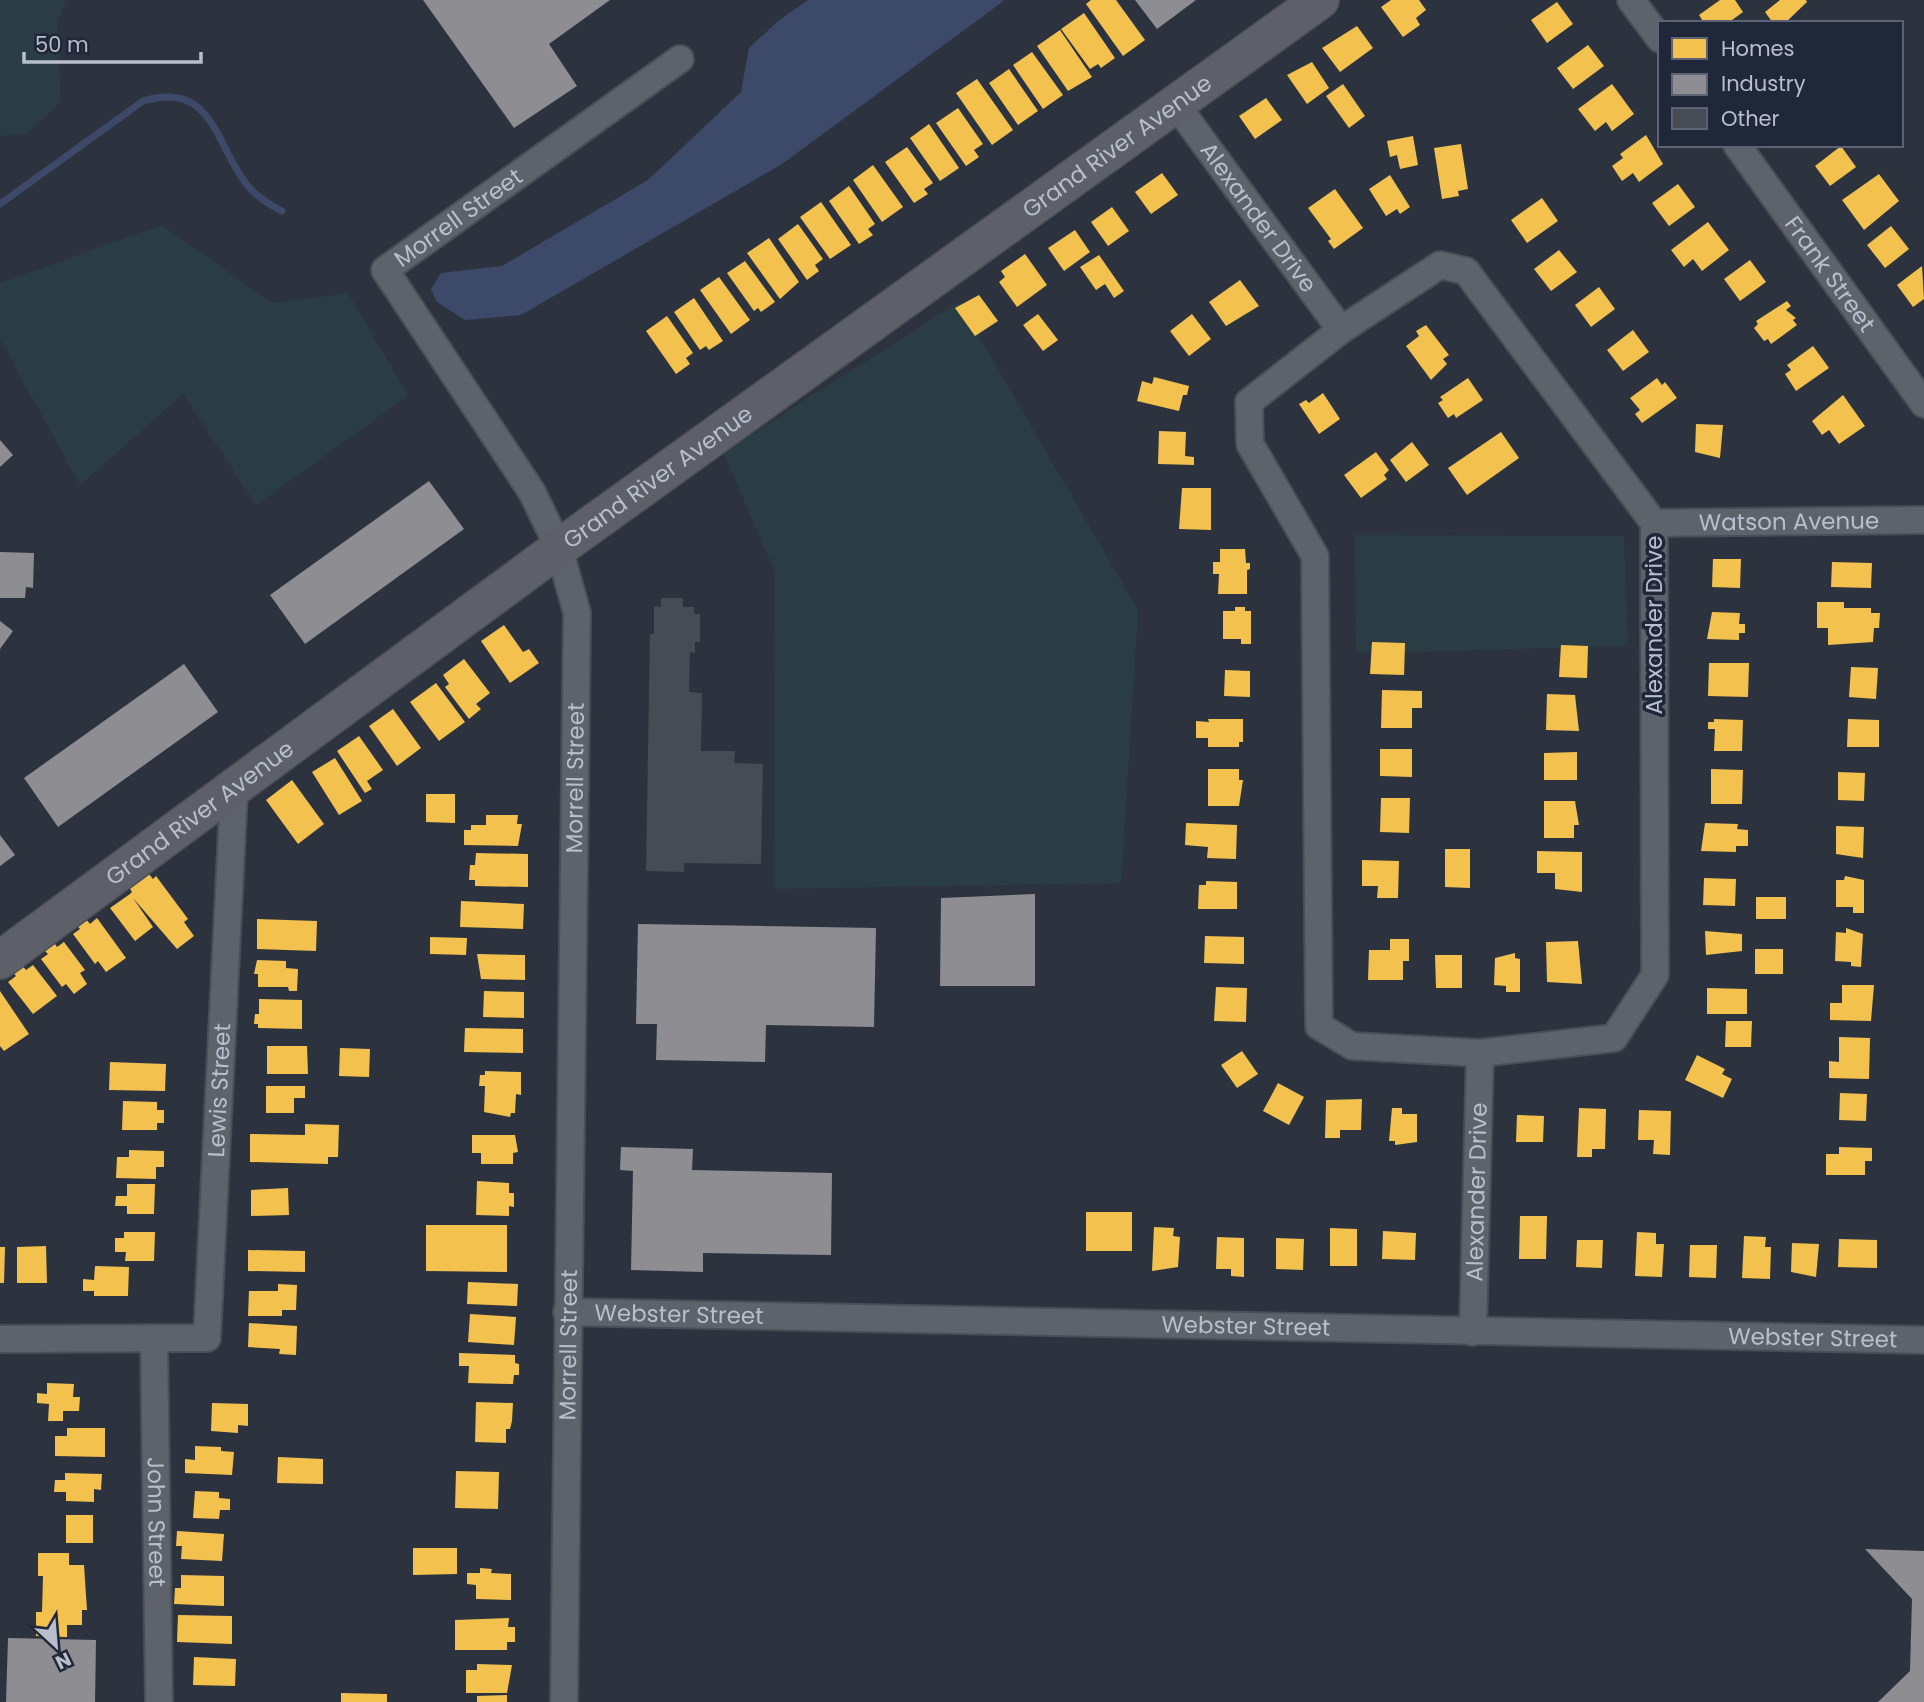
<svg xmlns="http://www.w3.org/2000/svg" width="1924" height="1702" font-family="Poppins,sans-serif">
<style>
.green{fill:#2a3d44}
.water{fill:#3c4969}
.homes{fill:#f2c14e}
.industry{fill:#8d8d92}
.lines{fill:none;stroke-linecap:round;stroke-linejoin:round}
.stream{stroke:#3c4969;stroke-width:7}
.building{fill:#464b54}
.street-casing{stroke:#4a4e56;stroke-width:30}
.secondary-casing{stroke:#4a4e56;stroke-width:40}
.street{stroke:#5e626b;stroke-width:26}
.secondary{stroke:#5d6069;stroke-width:37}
.labels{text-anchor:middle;stroke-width:7;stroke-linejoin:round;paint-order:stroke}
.street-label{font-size:23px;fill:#b9becd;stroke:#202739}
</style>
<rect width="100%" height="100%" fill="#2d333e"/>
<g class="green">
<polygon points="0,0 66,0 57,22 61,102 26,134 0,136"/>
<polygon points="162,225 272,303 348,293 408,396 256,505 183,394 80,485 0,339 0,283"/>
<polygon points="959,302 1138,610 1121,883 774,889 775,572 723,452"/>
<polygon points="1355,535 1624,536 1628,646 1356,653"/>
</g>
<polygon class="water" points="808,0 1005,0 782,164 521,315 465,320 437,302 431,289 441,273 502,266 648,180 741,92 749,48 778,21"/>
<g class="homes">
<polygon points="1091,0 1116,0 1145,40 1123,56 1086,4"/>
<polygon points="1391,0 1419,0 1426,10 1416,18 1420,25 1403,37 1381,7"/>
<polygon points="1720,0 1735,0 1743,12 1728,23 1704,23 1699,15"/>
<polygon points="1780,0 1806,0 1807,2 1785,23 1773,23 1765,12"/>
<polygon points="1557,2 1573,24 1547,43 1531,20"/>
<polygon points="1084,13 1115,58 1101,68 1098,64 1090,69 1061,29"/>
<polygon points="1357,26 1373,48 1340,72 1322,48"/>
<polygon points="1060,30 1092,77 1068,91 1037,46"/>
<polygon points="1588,45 1604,66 1573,89 1557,68"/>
<polygon points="1032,52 1063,95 1043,109 1013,65"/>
<polygon points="1312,62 1329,88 1307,104 1287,75"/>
<polygon points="1009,69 1038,111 1018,125 989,83"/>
<polygon points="977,79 1013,130 992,145 956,93"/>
<polygon points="1343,84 1365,116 1349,128 1326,96"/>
<polygon points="1612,84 1634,114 1612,131 1606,122 1595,131 1578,109"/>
<polygon points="1266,98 1282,120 1255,139 1239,116"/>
<polygon points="958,108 983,144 974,150 979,157 966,166 936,123"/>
<polygon points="929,124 959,168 940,181 910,138"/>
<polygon points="1646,135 1663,164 1639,182 1633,173 1622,181 1612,166 1623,158 1620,154"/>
<polygon points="1413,136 1418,165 1400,169 1397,155 1390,157 1387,141"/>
<polygon points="1461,144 1468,189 1458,191 1459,196 1442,199 1434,148"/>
<polygon points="1841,146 1856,167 1830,186 1815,166"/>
<polygon points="907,147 933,183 924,189 928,194 914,203 885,162"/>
<polygon points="873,165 903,207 882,222 853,180"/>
<polygon points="1162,173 1178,195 1151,214 1135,192"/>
<polygon points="1879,174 1899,201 1864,230 1842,200"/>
<polygon points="1390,175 1410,207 1400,214 1397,209 1386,216 1369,189"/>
<polygon points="1678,184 1695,207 1669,226 1652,203"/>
<polygon points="849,186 875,224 868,229 873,235 859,244 829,201"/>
<polygon points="1335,189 1363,228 1334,249 1328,241 1331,239 1308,208"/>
<polygon points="1542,198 1558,221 1527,243 1511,220"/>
<polygon points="821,202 851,245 830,259 800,217"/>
<polygon points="1112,207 1129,231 1108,246 1091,222"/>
<polygon points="1708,222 1729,250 1702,271 1693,259 1684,267 1671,250"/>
<polygon points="798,224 823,259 815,265 819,271 807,280 778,239"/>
<polygon points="1891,226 1909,249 1885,268 1867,245"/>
<polygon points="1075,230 1090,252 1064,271 1048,248"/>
<polygon points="769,238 799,282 780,299 747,253"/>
<polygon points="1559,250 1577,272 1551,291 1534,269"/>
<polygon points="1025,254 1047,285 1017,307 999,282 1005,277 1001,271"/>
<polygon points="1099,255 1124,291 1114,298 1105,284 1096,290 1080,267"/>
<polygon points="1750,260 1766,282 1740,301 1724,279"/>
<polygon points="745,261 775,302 761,312 758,308 754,311 727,273"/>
<polygon points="1922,266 1924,299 1913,307 1897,285"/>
<polygon points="719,277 750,320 731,334 700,290"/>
<polygon points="1240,280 1259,306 1226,326 1209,302"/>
<polygon points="1599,287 1615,309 1591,327 1575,305"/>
<polygon points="979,295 998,321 975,336 955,308"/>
<polygon points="694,298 723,341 709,350 706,346 700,350 674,312"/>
<polygon points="1787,301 1791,306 1786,310 1796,318 1793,320 1797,325 1771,344 1768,339 1764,341 1754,328 1758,324 1756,321"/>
<polygon points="1038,314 1058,340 1043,351 1023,325"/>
<polygon points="1192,314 1211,339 1189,356 1170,331"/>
<polygon points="667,316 693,353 686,358 690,364 676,374 646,331"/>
<polygon points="1426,325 1449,355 1443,359 1447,364 1431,380 1406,346 1419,336 1416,331"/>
<polygon points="1633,330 1649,352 1623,371 1607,350"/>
<polygon points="1813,346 1829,368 1796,391 1785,374 1791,370 1787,365"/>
<polygon points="1154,377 1189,386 1187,395 1183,395 1179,411 1137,401 1142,381 1152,384"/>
<polygon points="1468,378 1483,400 1456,418 1454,414 1448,418 1438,403 1443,400 1440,397"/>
<polygon points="1657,378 1662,385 1665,382 1677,398 1642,423 1635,414 1640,410 1630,398"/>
<polygon points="1323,393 1340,419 1319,434 1299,404 1306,400 1309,403"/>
<polygon points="1843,395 1865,426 1839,444 1829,430 1822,435 1812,421"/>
<polygon points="1696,424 1723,425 1720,458 1695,452"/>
<polygon points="1159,431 1186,432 1185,456 1194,457 1194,465 1158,464"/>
<polygon points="1501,432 1519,458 1467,495 1448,468"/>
<polygon points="1412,442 1429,465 1406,482 1390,460"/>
<polygon points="1376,452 1389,470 1384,475 1387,479 1361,498 1344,475"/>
<polygon points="1182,488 1211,488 1211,530 1179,529"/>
<polygon points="1220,549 1245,549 1246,563 1250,563 1250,569 1247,570 1247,594 1218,594 1219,574 1213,574 1213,562 1220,562"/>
<polygon points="1713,559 1741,559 1740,588 1712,587"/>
<polygon points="1832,562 1872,563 1871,588 1831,587"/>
<polygon points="1817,602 1844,602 1844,608 1871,608 1871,613 1880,613 1879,628 1874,628 1873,642 1828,645 1828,628 1817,628"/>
<polygon points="1235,607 1245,607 1245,611 1251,611 1251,644 1241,644 1241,639 1223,639 1223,611 1235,611"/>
<polygon points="1712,612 1740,613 1739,624 1745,624 1745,633 1739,633 1739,640 1707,639"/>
<polygon points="504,625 523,652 529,649 539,663 510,683 481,641"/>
<polygon points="1372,642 1405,643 1404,675 1370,674"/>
<polygon points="1561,645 1588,646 1587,678 1559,677"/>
<polygon points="464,659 490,693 476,704 481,709 469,719 445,687 449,684 443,675"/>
<polygon points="1709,663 1749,663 1748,697 1708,696"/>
<polygon points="1851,667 1878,668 1876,699 1849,697"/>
<polygon points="1225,670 1250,671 1250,697 1224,696"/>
<polygon points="436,683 465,722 439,741 410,702"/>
<polygon points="1382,690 1422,691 1422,708 1412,708 1412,728 1381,728"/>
<polygon points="1547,694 1575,695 1579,731 1546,730"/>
<polygon points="393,709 421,748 397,766 369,726"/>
<polygon points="1208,719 1243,719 1243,742 1239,742 1239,747 1208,747 1208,738 1196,738 1196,721 1209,722"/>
<polygon points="1714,719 1743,720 1742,751 1714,751 1715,729 1708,729 1708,722 1714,722"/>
<polygon points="1848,719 1879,720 1879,747 1847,747"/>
<polygon points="359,736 383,770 367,781 372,789 365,793 337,751"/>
<polygon points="1380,749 1412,749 1412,777 1380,776"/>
<polygon points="1577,752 1577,780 1544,780 1544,753"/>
<polygon points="335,758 362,801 339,815 312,772"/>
<polygon points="1208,769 1239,769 1239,780 1243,780 1239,806 1208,806"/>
<polygon points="1711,769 1743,770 1742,804 1711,804"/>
<polygon points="1838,772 1865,773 1864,801 1838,800"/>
<polygon points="292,780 324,824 298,844 266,800"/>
<polygon points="426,794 455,794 455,823 426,822"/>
<polygon points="1381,798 1410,798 1409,833 1380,832"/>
<polygon points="1544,801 1575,801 1579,825 1574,825 1574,838 1544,838"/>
<polygon points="486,815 518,815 517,824 522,824 518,846 464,845 464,830 471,830 471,825 486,825"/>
<polygon points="1186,823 1237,825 1236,859 1207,858 1208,847 1185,845"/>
<polygon points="1705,823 1738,824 1737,829 1748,830 1748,846 1736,846 1736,852 1701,851"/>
<polygon points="1836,826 1864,827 1863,858 1836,854"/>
<polygon points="1445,849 1470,849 1470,888 1445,887"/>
<polygon points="1537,851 1582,852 1582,892 1555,889 1555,873 1537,873"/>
<polygon points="476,853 528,854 528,887 475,886 475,880 469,880 470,865 475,865"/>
<polygon points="1362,860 1399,861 1398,898 1377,898 1378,886 1362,886"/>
<polygon points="148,873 153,879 156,876 188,919 184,922 194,936 177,949 133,898 153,927 135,941 110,908 130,894 132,892 129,887"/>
<polygon points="1845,876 1864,880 1864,913 1853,913 1853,907 1836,907 1836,880 1844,880"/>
<polygon points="1704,878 1736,879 1735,906 1703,905"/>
<polygon points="1206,881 1237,882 1237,909 1198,909 1199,885 1206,885"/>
<rect x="1756" y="897" width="30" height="22"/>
<polygon points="461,901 524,904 523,929 460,927"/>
<polygon points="85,918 90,924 97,918 126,958 106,972 98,961 95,964 73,934 80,929 76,924"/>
<polygon points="257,919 317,921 316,951 257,949"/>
<polygon points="1846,928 1863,934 1861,967 1851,966 1851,962 1835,961 1836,932 1846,933"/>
<polygon points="1705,931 1742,934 1742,951 1706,955"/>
<polygon points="1205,936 1244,937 1244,964 1204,963"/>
<polygon points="430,937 467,938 466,955 430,954"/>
<polygon points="1390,939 1409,939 1409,961 1403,961 1403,980 1368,980 1369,950 1390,950"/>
<polygon points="53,941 57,947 64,942 85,970 80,973 87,984 74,994 66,984 62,987 41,959 48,954 43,949"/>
<polygon points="1578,941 1582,984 1547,982 1546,942"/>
<rect x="1755" y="949" width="28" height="25"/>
<polygon points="1515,953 1515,958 1520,959 1520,992 1506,992 1506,986 1494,985 1495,958"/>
<polygon points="477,954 525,955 525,980 481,979"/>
<polygon points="1435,955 1462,955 1462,988 1436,988"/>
<polygon points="257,960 286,961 286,968 298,969 297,991 289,991 288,987 258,987 258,974 254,974"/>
<polygon points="21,964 26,970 33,965 57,996 33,1014 8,982 16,976 12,971"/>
<polygon points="1842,985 1874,985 1871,1021 1830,1020 1830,1003 1842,1003"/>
<polygon points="1216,987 1247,988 1246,1022 1214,1021"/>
<polygon points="1707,988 1747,989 1747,1014 1707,1014"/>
<polygon points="0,991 29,1034 4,1051 0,1046"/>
<polygon points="484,991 524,992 524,1018 483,1017"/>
<polygon points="259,999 302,1000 302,1029 258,1028 258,1024 254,1024 255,1014 259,1014"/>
<polygon points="1726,1021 1752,1021 1751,1047 1725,1047"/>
<polygon points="465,1028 523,1029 523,1053 464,1052"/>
<polygon points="1839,1037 1870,1038 1869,1079 1829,1078 1829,1061 1839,1062"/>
<polygon points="267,1046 307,1046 308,1074 267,1074"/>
<polygon points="340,1048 370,1049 369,1077 339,1076"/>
<polygon points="1242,1051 1258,1074 1237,1088 1221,1065"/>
<polygon points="1697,1055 1725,1069 1722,1074 1732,1079 1723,1098 1685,1080"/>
<polygon points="110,1062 166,1064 165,1091 109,1090"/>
<polygon points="485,1071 521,1072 521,1095 516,1094 515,1113 511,1113 510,1117 484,1112 485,1086 479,1086 480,1075 485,1075"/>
<polygon points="1278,1083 1304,1097 1289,1125 1263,1111"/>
<polygon points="266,1086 305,1086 305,1098 294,1098 294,1113 266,1113"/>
<polygon points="1840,1093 1867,1094 1866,1121 1839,1120"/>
<polygon points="1362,1099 1361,1130 1340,1130 1340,1138 1325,1138 1326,1100"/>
<polygon points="123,1101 157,1102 157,1110 164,1110 164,1123 157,1123 157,1130 122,1130"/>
<polygon points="1392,1108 1402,1108 1402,1114 1417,1114 1417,1142 1395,1145 1395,1141 1389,1141"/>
<polygon points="1579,1108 1606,1109 1605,1149 1592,1149 1592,1157 1577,1157"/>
<polygon points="1639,1110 1671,1111 1670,1155 1653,1154 1654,1140 1638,1140"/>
<polygon points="1517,1115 1544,1116 1543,1142 1516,1142"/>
<polygon points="305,1124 339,1125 338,1157 328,1157 328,1164 250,1162 250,1134 305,1135"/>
<polygon points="472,1135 515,1135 518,1152 513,1153 513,1164 481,1164 481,1153 472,1153"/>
<polygon points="1839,1147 1872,1148 1872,1161 1865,1161 1865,1175 1826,1175 1826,1154 1839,1154"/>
<polygon points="129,1150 164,1151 164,1167 156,1167 156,1179 116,1178 117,1157 129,1157"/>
<polygon points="477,1181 509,1183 509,1193 514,1193 514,1207 509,1206 509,1216 476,1215"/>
<polygon points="127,1184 155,1184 154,1214 127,1214 127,1206 115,1206 116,1196 127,1196"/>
<polygon points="288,1188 289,1215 251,1216 251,1190"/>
<rect x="1086" y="1212" width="46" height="39"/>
<polygon points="1520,1216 1547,1216 1546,1259 1519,1259"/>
<polygon points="426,1225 507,1225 507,1272 426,1271"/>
<polygon points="1154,1227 1174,1228 1173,1236 1180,1237 1178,1267 1152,1271"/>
<polygon points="1330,1228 1357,1229 1357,1266 1330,1266"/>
<polygon points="1383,1231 1416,1233 1415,1260 1382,1259"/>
<polygon points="124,1232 155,1232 154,1261 125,1261 126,1252 115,1252 115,1238 124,1238"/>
<polygon points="1637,1232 1656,1233 1656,1244 1664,1244 1662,1277 1635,1276"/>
<polygon points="1744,1236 1766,1237 1765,1247 1771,1247 1770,1279 1742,1278"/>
<polygon points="1217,1237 1244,1238 1244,1277 1231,1276 1231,1269 1216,1269"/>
<polygon points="1276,1238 1304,1239 1303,1270 1276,1269"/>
<polygon points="1839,1239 1877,1240 1877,1268 1838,1267"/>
<polygon points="1577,1240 1603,1240 1602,1268 1576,1267"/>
<polygon points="1792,1243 1819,1244 1816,1277 1791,1272"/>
<polygon points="1690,1245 1717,1245 1716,1278 1689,1277"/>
<polygon points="46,1246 47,1283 17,1283 17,1247"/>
<polygon points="0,1247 5,1247 4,1283 0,1283"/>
<polygon points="248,1250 305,1251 305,1272 248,1271"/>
<polygon points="95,1266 129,1267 128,1296 94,1296 94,1291 83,1291 83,1279 94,1280"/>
<polygon points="468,1282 518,1284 517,1306 467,1304"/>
<polygon points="278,1284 297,1285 296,1310 282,1310 282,1316 248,1316 249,1291 278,1291"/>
<polygon points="470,1314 516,1317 514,1345 468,1342"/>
<polygon points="249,1323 297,1326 296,1355 279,1354 280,1349 248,1347"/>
<polygon points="459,1353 515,1355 515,1363 519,1364 519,1375 514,1375 513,1384 468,1383 469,1366 459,1366"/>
<polygon points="47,1383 74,1384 73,1397 80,1397 79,1411 63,1411 63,1421 48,1421 49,1404 37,1403 37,1393 47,1394"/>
<polygon points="476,1402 513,1403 512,1421 510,1429 506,1429 506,1443 475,1442"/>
<polygon points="212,1403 248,1404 248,1426 238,1425 238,1433 211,1431"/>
<polygon points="67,1428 105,1428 105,1457 55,1456 55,1436 67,1436"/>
<polygon points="195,1446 221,1447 221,1451 234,1452 232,1475 185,1473 185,1459 195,1460"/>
<polygon points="278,1457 323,1459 323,1484 277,1483"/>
<polygon points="456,1471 499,1472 498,1509 455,1508"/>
<polygon points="65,1473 102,1474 101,1490 94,1489 94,1502 66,1501 66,1492 54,1492 55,1480 65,1480"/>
<polygon points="195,1491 219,1492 219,1498 230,1499 230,1510 220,1510 219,1519 193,1518"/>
<rect x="66" y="1515" width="27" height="28"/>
<polygon points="177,1531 224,1534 222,1561 181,1559 182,1546 176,1546"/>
<polygon points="413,1548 457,1548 457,1574 413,1575"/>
<polygon points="38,1553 69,1553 69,1565 84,1565 87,1610 82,1610 82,1625 67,1625 67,1637 36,1636 36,1612 42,1612 43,1576 38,1576"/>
<polygon points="480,1568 492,1569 491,1573 511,1574 511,1600 476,1599 476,1585 467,1584 467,1573 480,1573"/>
<polygon points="181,1575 224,1576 224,1606 174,1604 175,1588 181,1588"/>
<polygon points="178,1615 232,1616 232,1644 177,1642"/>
<polygon points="509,1618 508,1627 515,1627 515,1642 507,1642 507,1650 455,1650 455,1620"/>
<polygon points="194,1657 236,1659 235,1686 193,1685"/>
<polygon points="477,1664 512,1665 507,1693 466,1693 466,1670 477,1670"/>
<polygon points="341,1693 387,1694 387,1702 341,1702"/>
<polygon points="507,1695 507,1702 477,1702 477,1696"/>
</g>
<g class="industry">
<polygon points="423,0 610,0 549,44 577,86 514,128"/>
<polygon points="1135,0 1196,0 1157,29"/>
<polygon points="0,440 13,455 0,467"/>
<polygon points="429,481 464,529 305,644 270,595"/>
<polygon points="0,552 34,553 33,588 26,587 25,598 0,598"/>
<polygon points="0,621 13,631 0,649"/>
<polygon points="184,664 218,712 58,827 24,778"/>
<polygon points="0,835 15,855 0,866"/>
<polygon points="1035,894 1035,986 940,986 941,898"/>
<polygon points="638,924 876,928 874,1027 766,1025 765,1062 656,1060 657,1024 636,1024"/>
<polygon points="621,1147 693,1149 692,1170 832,1173 831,1255 703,1253 703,1272 631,1270 633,1171 620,1170"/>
<polygon points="1865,1549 1924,1551 1924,1702 1878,1702 1910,1671 1912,1599"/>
<polygon points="8,1638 96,1640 95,1702 6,1702"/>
</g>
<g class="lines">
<path class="stream" d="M0,204L143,101C211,81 214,139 244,181C253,194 268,204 282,211"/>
</g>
<polygon class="building" points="661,598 683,598 683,607 694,607 694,614 700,614 700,642 695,642 695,653 690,652 689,692 702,693 701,751 735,751 734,763 763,764 761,864 684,863 684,872 646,871 650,634 654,634 654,606 661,607"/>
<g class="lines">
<defs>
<g id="street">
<polyline points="1631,0 1660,39"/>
<path id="s1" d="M1177,106L1341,330"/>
<path id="s2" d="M1737,145L1924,404"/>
<polygon points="1440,265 1466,271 1654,523 1655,975 1614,1038 1480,1053 1352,1046 1319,1026 1315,556 1250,444 1249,402 1341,330"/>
<path id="s3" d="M1654,523L1924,520"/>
<path id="s4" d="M567,1312L1924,1340"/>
<path id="s5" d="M1473,1332L1480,1053"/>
<path id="s6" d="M0,1339L207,1338L234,790"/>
<path id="s7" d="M154,1340L159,1702"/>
<path id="s8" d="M564,1702L577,613L559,548L532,492L385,270L680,59"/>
</g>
<g id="secondary">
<path id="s9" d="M0,960L559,548L1320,0"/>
</g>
</defs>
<use href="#street" class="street-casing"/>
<use href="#secondary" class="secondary-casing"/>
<use href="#street" class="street"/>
<use href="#secondary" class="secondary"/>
</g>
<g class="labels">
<g class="street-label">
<text dy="8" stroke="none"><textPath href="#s9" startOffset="1382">Grand River Avenue</textPath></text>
<text dy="8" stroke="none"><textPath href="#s8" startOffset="1575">Morrell Street</textPath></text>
<text dy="8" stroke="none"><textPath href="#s1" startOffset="138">Alexander Drive</textPath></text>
<text dy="8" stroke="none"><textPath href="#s2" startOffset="159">Frank Street</textPath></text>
<text dy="8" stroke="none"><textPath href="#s9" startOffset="816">Grand River Avenue</textPath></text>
<text dy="8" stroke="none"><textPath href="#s3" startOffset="135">Watson Avenue</textPath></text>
<text transform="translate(1654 625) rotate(-90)" y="8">Alexander Drive</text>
<text dy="8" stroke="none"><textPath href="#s8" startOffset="924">Morrell Street</textPath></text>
<text dy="8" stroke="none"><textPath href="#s9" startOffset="248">Grand River Avenue</textPath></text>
<text dy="8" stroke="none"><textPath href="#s6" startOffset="455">Lewis Street</textPath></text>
<text dy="8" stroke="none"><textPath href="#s5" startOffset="140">Alexander Drive</textPath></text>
<text dy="8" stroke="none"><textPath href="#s4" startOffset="112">Webster Street</textPath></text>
<text dy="8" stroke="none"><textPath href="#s4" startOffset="679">Webster Street</textPath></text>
<text dy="8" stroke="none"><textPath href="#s4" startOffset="1246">Webster Street</textPath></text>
<text dy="8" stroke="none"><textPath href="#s8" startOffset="357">Morrell Street</textPath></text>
<text dy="8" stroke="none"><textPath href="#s7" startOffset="182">John Street</textPath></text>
</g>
</g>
<rect x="1658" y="21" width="245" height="126" fill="#202739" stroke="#5d6374" stroke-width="2"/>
<rect x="1672" y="38" width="35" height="21" fill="#f2c14e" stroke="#5d6374" stroke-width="2"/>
<text x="1721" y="56" font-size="21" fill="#b9becd">Homes</text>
<rect x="1672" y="74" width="35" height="21" fill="#8d8d92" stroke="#5d6374" stroke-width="2"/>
<text x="1721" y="91" font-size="21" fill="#b9becd">Industry</text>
<rect x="1672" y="108" width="35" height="21" fill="#464b54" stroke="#5d6374" stroke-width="2"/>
<text x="1721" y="126" font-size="21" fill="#b9becd">Other</text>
<g transform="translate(56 1646) rotate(154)" stroke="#202739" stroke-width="5" paint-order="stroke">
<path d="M0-5L12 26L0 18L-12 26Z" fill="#b9becd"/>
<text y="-10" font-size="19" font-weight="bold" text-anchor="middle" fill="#b9becd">N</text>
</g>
<path d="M24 52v10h177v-10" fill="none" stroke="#b9becd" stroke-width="3.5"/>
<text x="35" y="52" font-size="21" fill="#b9becd" stroke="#202739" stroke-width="5" paint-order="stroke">50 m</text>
</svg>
